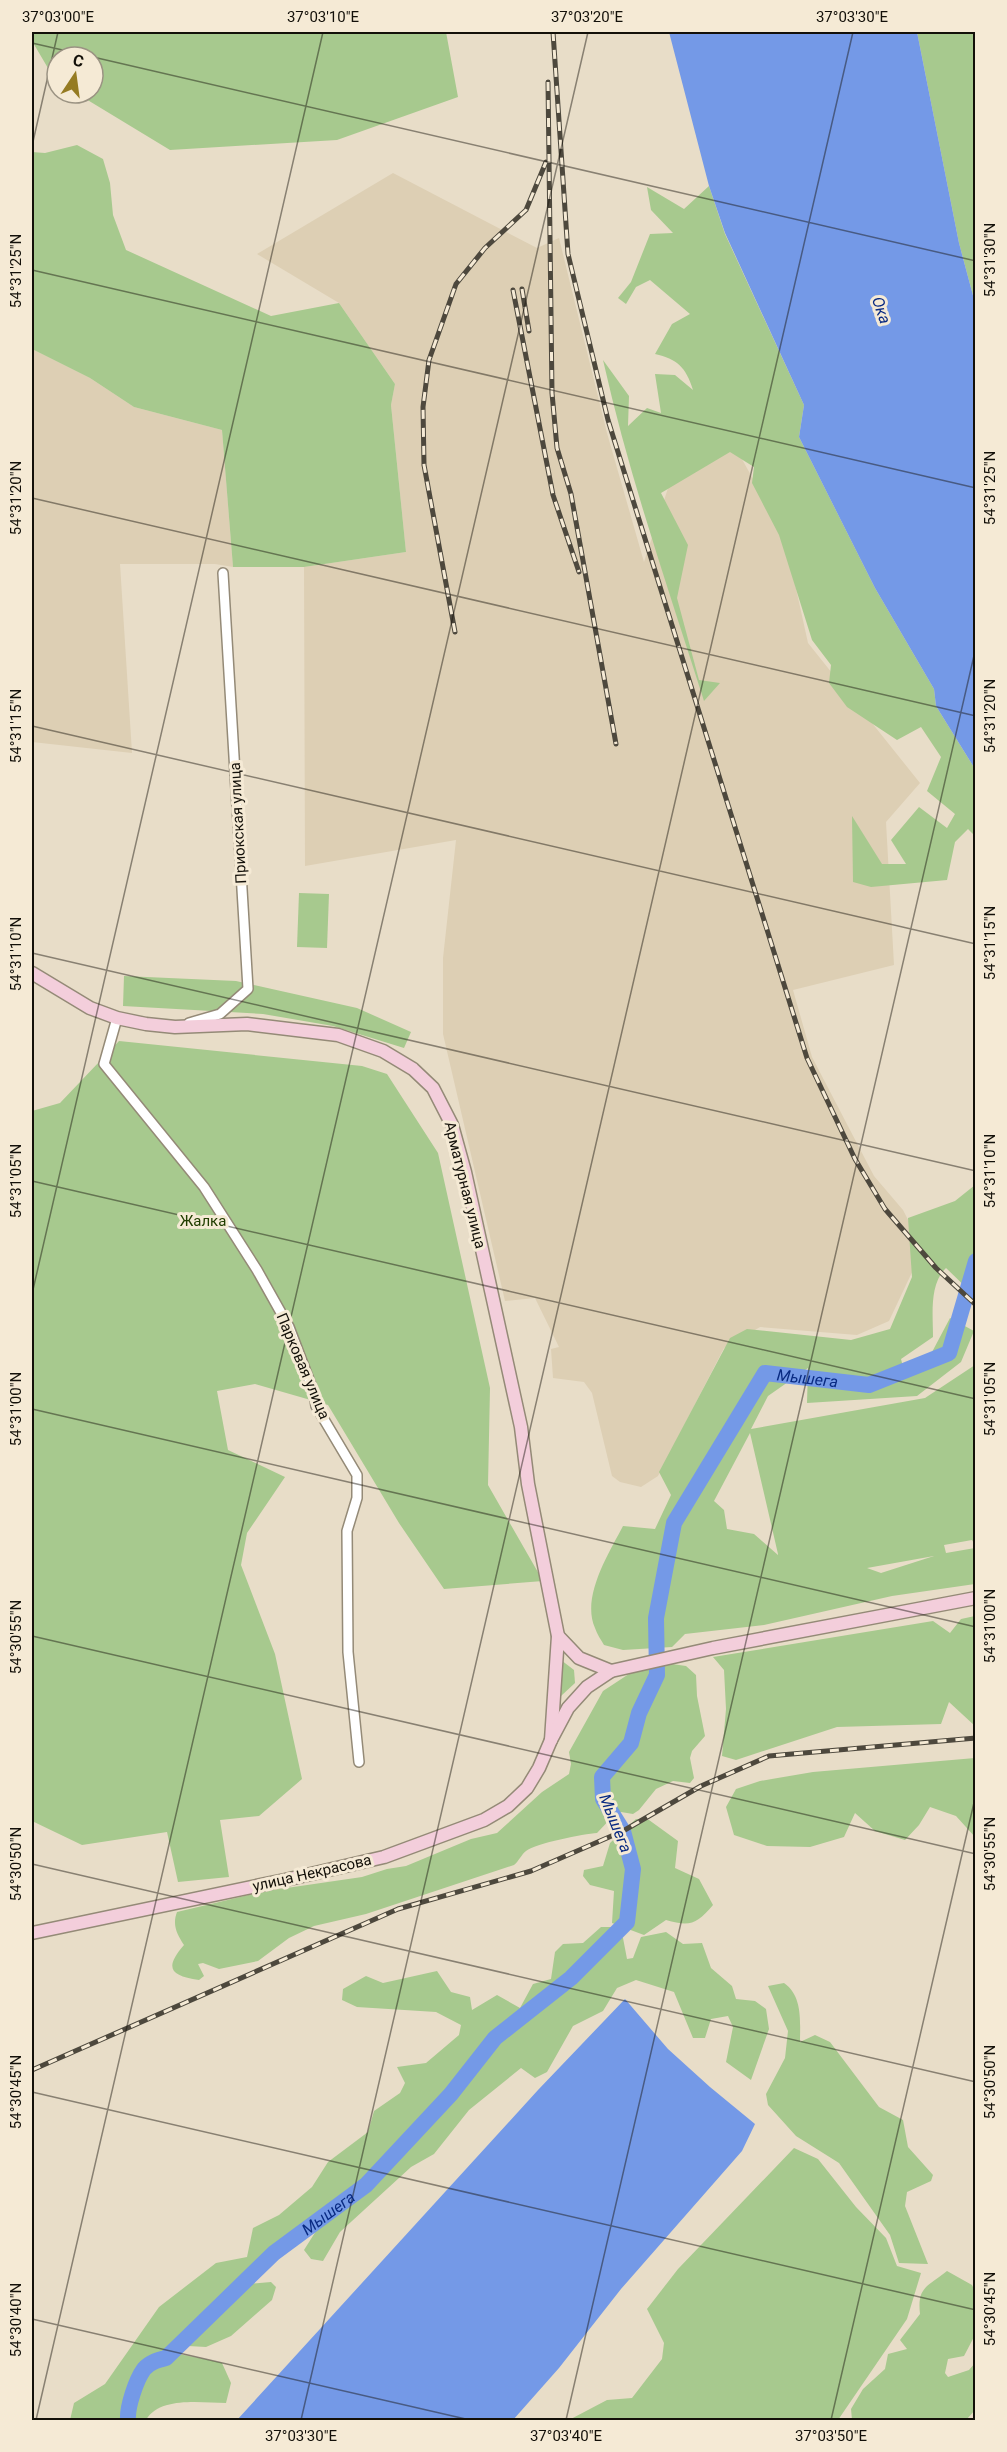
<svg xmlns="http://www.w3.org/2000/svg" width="1007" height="2452" font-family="Roboto,sans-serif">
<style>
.built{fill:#ddcfb4}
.green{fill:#a7c98e;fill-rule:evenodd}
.water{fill:#7499e7}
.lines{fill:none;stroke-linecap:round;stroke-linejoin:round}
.river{stroke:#7499e7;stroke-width:16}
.street-casing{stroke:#948a77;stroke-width:12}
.secondary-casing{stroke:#948a77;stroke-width:15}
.street{stroke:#fff;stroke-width:9}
.secondary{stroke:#f3cedb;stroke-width:12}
.rail-casing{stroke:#4d483d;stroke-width:5}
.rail{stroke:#f5ead5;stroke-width:3;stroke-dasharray:9;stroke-linecap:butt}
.ticks{fill:none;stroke:#131009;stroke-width:1.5;stroke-opacity:0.45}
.labels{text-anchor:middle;stroke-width:6;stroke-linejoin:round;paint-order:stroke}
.street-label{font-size:15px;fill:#131009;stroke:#f5ead5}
.park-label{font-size:15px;fill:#213e01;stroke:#f5ead5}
.water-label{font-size:16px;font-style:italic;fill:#092a82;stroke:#f5ead5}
.neatline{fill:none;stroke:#131009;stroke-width:2}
.ticks-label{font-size:15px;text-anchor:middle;fill:#131009}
</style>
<rect width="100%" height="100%" fill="#e8ddc8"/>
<g class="built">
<polygon points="393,173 537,248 559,238 607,433 644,562 670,482 734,445 784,534 808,643 920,783 886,822 894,965 793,990 812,1057 874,1176 903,1210 923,1249 889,1321 857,1335 760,1327 724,1348 658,1476 641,1487 620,1482 612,1476 592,1393 584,1382 553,1378 551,1349 559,1347 535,1298 505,1301 443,1034 443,958 456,840 305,866 304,567 406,552 391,405 395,384 339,303 257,254"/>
<polygon points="32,349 90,378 134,407 222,430 233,567 215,564 120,564 132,753 32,742"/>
</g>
<g class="green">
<polygon points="32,32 446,32 458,97 337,140 170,150 76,93 93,93 93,57 57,57 57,81 55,80 32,41"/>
<polygon points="917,32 975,32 975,303 959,243"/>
<polygon points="77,145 103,159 110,183 113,215 126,250 271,316 339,303 395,384 391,405 406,552 304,567 233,567 222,430 134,407 90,378 32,349 32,152 45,153"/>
<path d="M709,186L725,234L804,405L799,437L875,588L934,689L936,706L975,769V836L968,829L955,842L947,880L871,887L853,882L852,816L882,864H906L891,840L919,807L947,828L955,814L927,791L941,757L921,727L897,740L847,707L829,683L831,665L812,640L779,535L752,483L754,467L730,452L661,493L688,545L677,598L699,680L720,683L704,701C668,588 629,476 603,360L629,396L628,426L647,408L661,413L655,374L675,375L693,390C686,367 677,359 655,354L672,324L690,314L650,280L636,287L626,304L618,298L631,282L650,234L673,233L651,210L647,187L684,209Z"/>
<polygon points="299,893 329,894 327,948 297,947"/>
<polygon points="124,976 236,981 357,1008 411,1032 404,1048 333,1026 263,1014 123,1006"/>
<polygon points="119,1041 362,1066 387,1074 438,1153 490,1388 488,1485 543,1581 444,1589 399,1523 328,1405 255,1384 217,1391 228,1450 285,1477 247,1533 241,1565 275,1654 302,1779 259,1816 220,1820 229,1877 178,1882 167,1832 82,1845 32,1821 32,1111 60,1103"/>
<path d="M975,1185V1296L946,1268C929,1284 933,1315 933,1337L901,1359L904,1371L931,1354L950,1318L974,1331L961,1362L917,1396L807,1403L808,1368L768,1396L751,1429L925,1398L975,1365V1545L972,1540L944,1545L946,1553L975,1548V1584L892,1596L764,1625L685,1634L672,1647L623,1650L604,1645C601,1640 597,1634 595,1628C581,1597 609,1553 623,1526L655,1529L671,1495L659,1472L730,1338L747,1329L851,1340L890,1329L912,1277L908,1218L955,1201ZM750,1433L778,1554V1555L754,1534L727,1529L724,1510L714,1501ZM934,1556L881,1573L867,1568Z"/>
<polygon points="975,1616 975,1726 949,1702 941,1724 837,1727 736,1760 722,1756 726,1709 724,1670 713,1657 933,1621 950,1633 961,1619"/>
<polygon points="561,1660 574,1670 575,1683 561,1696"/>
<path d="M672,1664L686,1666L696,1675L697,1696L705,1736L692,1751L690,1758L694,1778L690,1783L673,1781L656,1789L639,1810L633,1814L621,1812L615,1814L597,1833C584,1834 536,1843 526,1851C521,1855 519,1861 514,1865L366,1914L314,1926L289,1938L258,1961L219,1969L203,1963L198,1964L204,1976L199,1980C170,1976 164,1968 184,1945C177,1934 172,1925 177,1912L266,1891L362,1877L387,1869L406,1866L471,1839L497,1833L542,1792L569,1774L571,1764L569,1752L603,1691L635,1670Z"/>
<polygon points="975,1758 975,1837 956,1816 930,1807 919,1825 905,1840 875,1831 855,1813 844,1837 810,1847 767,1846 734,1835 726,1807 736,1789 760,1781 813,1772"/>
<path d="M636,1819L649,1820L678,1841L675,1868L699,1879L713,1905C697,1924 690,1927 666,1920L644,1935L612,1923L614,1891L590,1885L583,1876L584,1870L603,1866L610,1843Z"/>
<path d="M601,1927H615L623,1938L627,1959L633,1958L641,1937L666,1932L683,1944L702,1943L711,1968L732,1986L736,1999L755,2001L766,2009L769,2029L751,2080L726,2062L733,2027L728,2016L711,2019L705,2038H693L674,1992L636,1980L617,1988L603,2011L573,2026L547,2072L535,2078L521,2068L469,2110L434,2154L411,2167L340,2232L323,2261L311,2259L304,2250L328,2212L310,2219L262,2255L248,2284L271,2282L276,2287L272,2300L231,2336L206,2347L188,2346L179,2354L222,2363L231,2383L226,2403C202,2403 160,2396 146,2420H70L74,2403L105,2384L159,2307L216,2263L247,2257L253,2228L279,2215L312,2187L328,2162L368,2132L374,2111L400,2093L405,2083L397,2067L426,2063L459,2035L461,2025L436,2012L357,2007L342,2000L343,1989L366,1976L383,1983L437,1971L451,1992L470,1997L472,2010L497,1995L520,2008L533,1984L551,1979L555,1952L563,1944L583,1943Z"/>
<path d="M784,1983C803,1996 800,2022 800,2042L815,2035L830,2042L879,2107L903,2120L908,2147L933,2175L931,2181L907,2192L905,2206L928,2264L899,2263L890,2235L839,2163L796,2136L768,2105L766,2094L785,2058L788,2031L768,1986Z"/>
<polygon points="794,2148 818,2159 856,2207 886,2238 897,2266 921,2273 907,2319 838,2420 569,2420 607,2400 632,2398 662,2359 664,2343 647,2309 678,2269"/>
<path d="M947,2271L972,2285L975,2291V2335L964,2356L948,2359L945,2373L948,2377L969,2370L975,2363V2410L967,2419L852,2420L851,2409L863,2389L885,2369L888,2354L907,2349L900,2340L920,2314C917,2287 927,2287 947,2271Z"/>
</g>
<g class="water">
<polygon points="669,32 917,32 959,243 975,303 975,769 936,706 934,689 875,588 799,437 804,405 725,233 709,186"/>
<polygon points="625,1999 668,2049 710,2087 755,2124 742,2151 621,2289 559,2368 513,2420 237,2420 538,2090"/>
</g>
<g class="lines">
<path class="river" id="s1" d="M128,2420C127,2407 136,2380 144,2369C150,2362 158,2360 166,2358L274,2253L366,2185L451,2094L495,2038L571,1978L627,1922L633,1869L623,1831L603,1799L602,1777L631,1743L639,1713L657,1675L656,1618L674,1523L765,1373L869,1385L949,1353L976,1261"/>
<defs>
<g id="street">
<polyline points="117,1018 104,1064 204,1187 257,1270 289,1327 314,1393 316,1406 357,1475 357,1498 347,1531 348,1652 359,1762"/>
<polyline points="189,1023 220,1014 248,989 223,573"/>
</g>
<g id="secondary">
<polyline points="32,973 90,1008 117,1018 146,1024 175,1027 247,1024 338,1035 383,1051 413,1069 433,1088 452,1125 465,1172 521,1427 528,1484 558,1636 551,1740"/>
<polyline points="558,1636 579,1658 611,1671"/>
<polyline points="32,1933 285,1880 384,1857 484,1820 508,1806 527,1788 539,1768 551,1740 568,1708 587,1687 611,1671 713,1648 976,1598"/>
</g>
</defs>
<use href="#street" class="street-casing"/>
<use href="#secondary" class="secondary-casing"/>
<use href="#street" class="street"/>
<use href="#secondary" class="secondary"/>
<defs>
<g id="rail">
<polyline points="553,32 568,254 608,420 807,1058 855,1159 885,1209 936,1268 976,1305"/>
<polyline points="548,82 552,393 557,448 571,494 616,744"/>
<polyline points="522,289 529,331"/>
<polyline points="513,290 553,495 579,572"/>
<polyline points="455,632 424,465 423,407 429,360 456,284 485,248 526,210 546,162"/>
<polyline points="32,2070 398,1909 531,1871 623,1831 701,1786 769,1756 976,1738"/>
</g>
</defs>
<use href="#rail" class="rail-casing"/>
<use href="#rail" class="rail"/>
</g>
<path class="ticks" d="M969,32L976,33M32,43L93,57M93,57L976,261M32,146L58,32M32,270L976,488M32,498L976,716M32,726L976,944M32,953L976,1171M32,1181L976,1399M32,1294L323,32M32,1409L976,1627M32,1636L976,1854M32,1864L976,2082M32,2092L976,2310M32,2319L470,2420M36,2420L588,32M301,2420L853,32M566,2420L976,647M831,2420L976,1794"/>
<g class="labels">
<g class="street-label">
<text transform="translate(238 823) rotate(-93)" y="5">Приокская улица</text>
<text transform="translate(465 1185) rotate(76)" y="5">Арматурная улица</text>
<text transform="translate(303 1366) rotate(67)" y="5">Парковая улица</text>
<text transform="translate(312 1873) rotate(-13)" y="5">улица Некрасова</text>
</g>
<g class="park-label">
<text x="203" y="1226">Жалка</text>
</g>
<g class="water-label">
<text transform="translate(882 310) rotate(71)" y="6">Ока</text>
<text dy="6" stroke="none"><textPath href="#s1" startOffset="1358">Мышега</textPath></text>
<text transform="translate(616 1823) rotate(68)" y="6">Мышега</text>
<text dy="6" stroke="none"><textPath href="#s1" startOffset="297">Мышега</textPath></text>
</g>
</g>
<rect width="1007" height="2452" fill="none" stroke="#f5ead5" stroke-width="66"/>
<g transform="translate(75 75) rotate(13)"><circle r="28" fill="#f5ead5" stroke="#9b9383" stroke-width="1.5"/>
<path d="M0-4.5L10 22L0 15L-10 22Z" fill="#957b22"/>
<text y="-9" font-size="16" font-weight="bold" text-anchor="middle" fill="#131009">С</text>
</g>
<rect x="33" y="33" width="941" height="2386" class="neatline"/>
<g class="ticks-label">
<text x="58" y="22">37°03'00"E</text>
<text x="323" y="22">37°03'10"E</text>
<text x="587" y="22">37°03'20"E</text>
<text x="852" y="22">37°03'30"E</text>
<text transform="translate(990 260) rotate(-90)" y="5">54°31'30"N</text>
<text transform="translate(16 271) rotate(-90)" y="5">54°31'25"N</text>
<text transform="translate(990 488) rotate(-90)" y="5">54°31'25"N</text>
<text transform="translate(16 498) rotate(-90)" y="5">54°31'20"N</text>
<text transform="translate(990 716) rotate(-90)" y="5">54°31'20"N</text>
<text transform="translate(16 726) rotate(-90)" y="5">54°31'15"N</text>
<text transform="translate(990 943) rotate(-90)" y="5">54°31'15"N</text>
<text transform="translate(16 954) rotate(-90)" y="5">54°31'10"N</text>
<text transform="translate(990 1171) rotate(-90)" y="5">54°31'10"N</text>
<text transform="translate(16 1181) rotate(-90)" y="5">54°31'05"N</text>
<text transform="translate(990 1399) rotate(-90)" y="5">54°31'05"N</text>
<text transform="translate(16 1409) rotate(-90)" y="5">54°31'00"N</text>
<text transform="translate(990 1626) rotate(-90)" y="5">54°31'00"N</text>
<text transform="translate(16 1637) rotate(-90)" y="5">54°30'55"N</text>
<text transform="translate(990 1854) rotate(-90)" y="5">54°30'55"N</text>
<text transform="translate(16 1864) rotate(-90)" y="5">54°30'50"N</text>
<text transform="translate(990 2082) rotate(-90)" y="5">54°30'50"N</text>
<text transform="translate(16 2092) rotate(-90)" y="5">54°30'45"N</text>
<text transform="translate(990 2309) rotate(-90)" y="5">54°30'45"N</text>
<text transform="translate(16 2320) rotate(-90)" y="5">54°30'40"N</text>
<text x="301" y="2441">37°03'30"E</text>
<text x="566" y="2441">37°03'40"E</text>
<text x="831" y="2441">37°03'50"E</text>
</g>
</svg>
